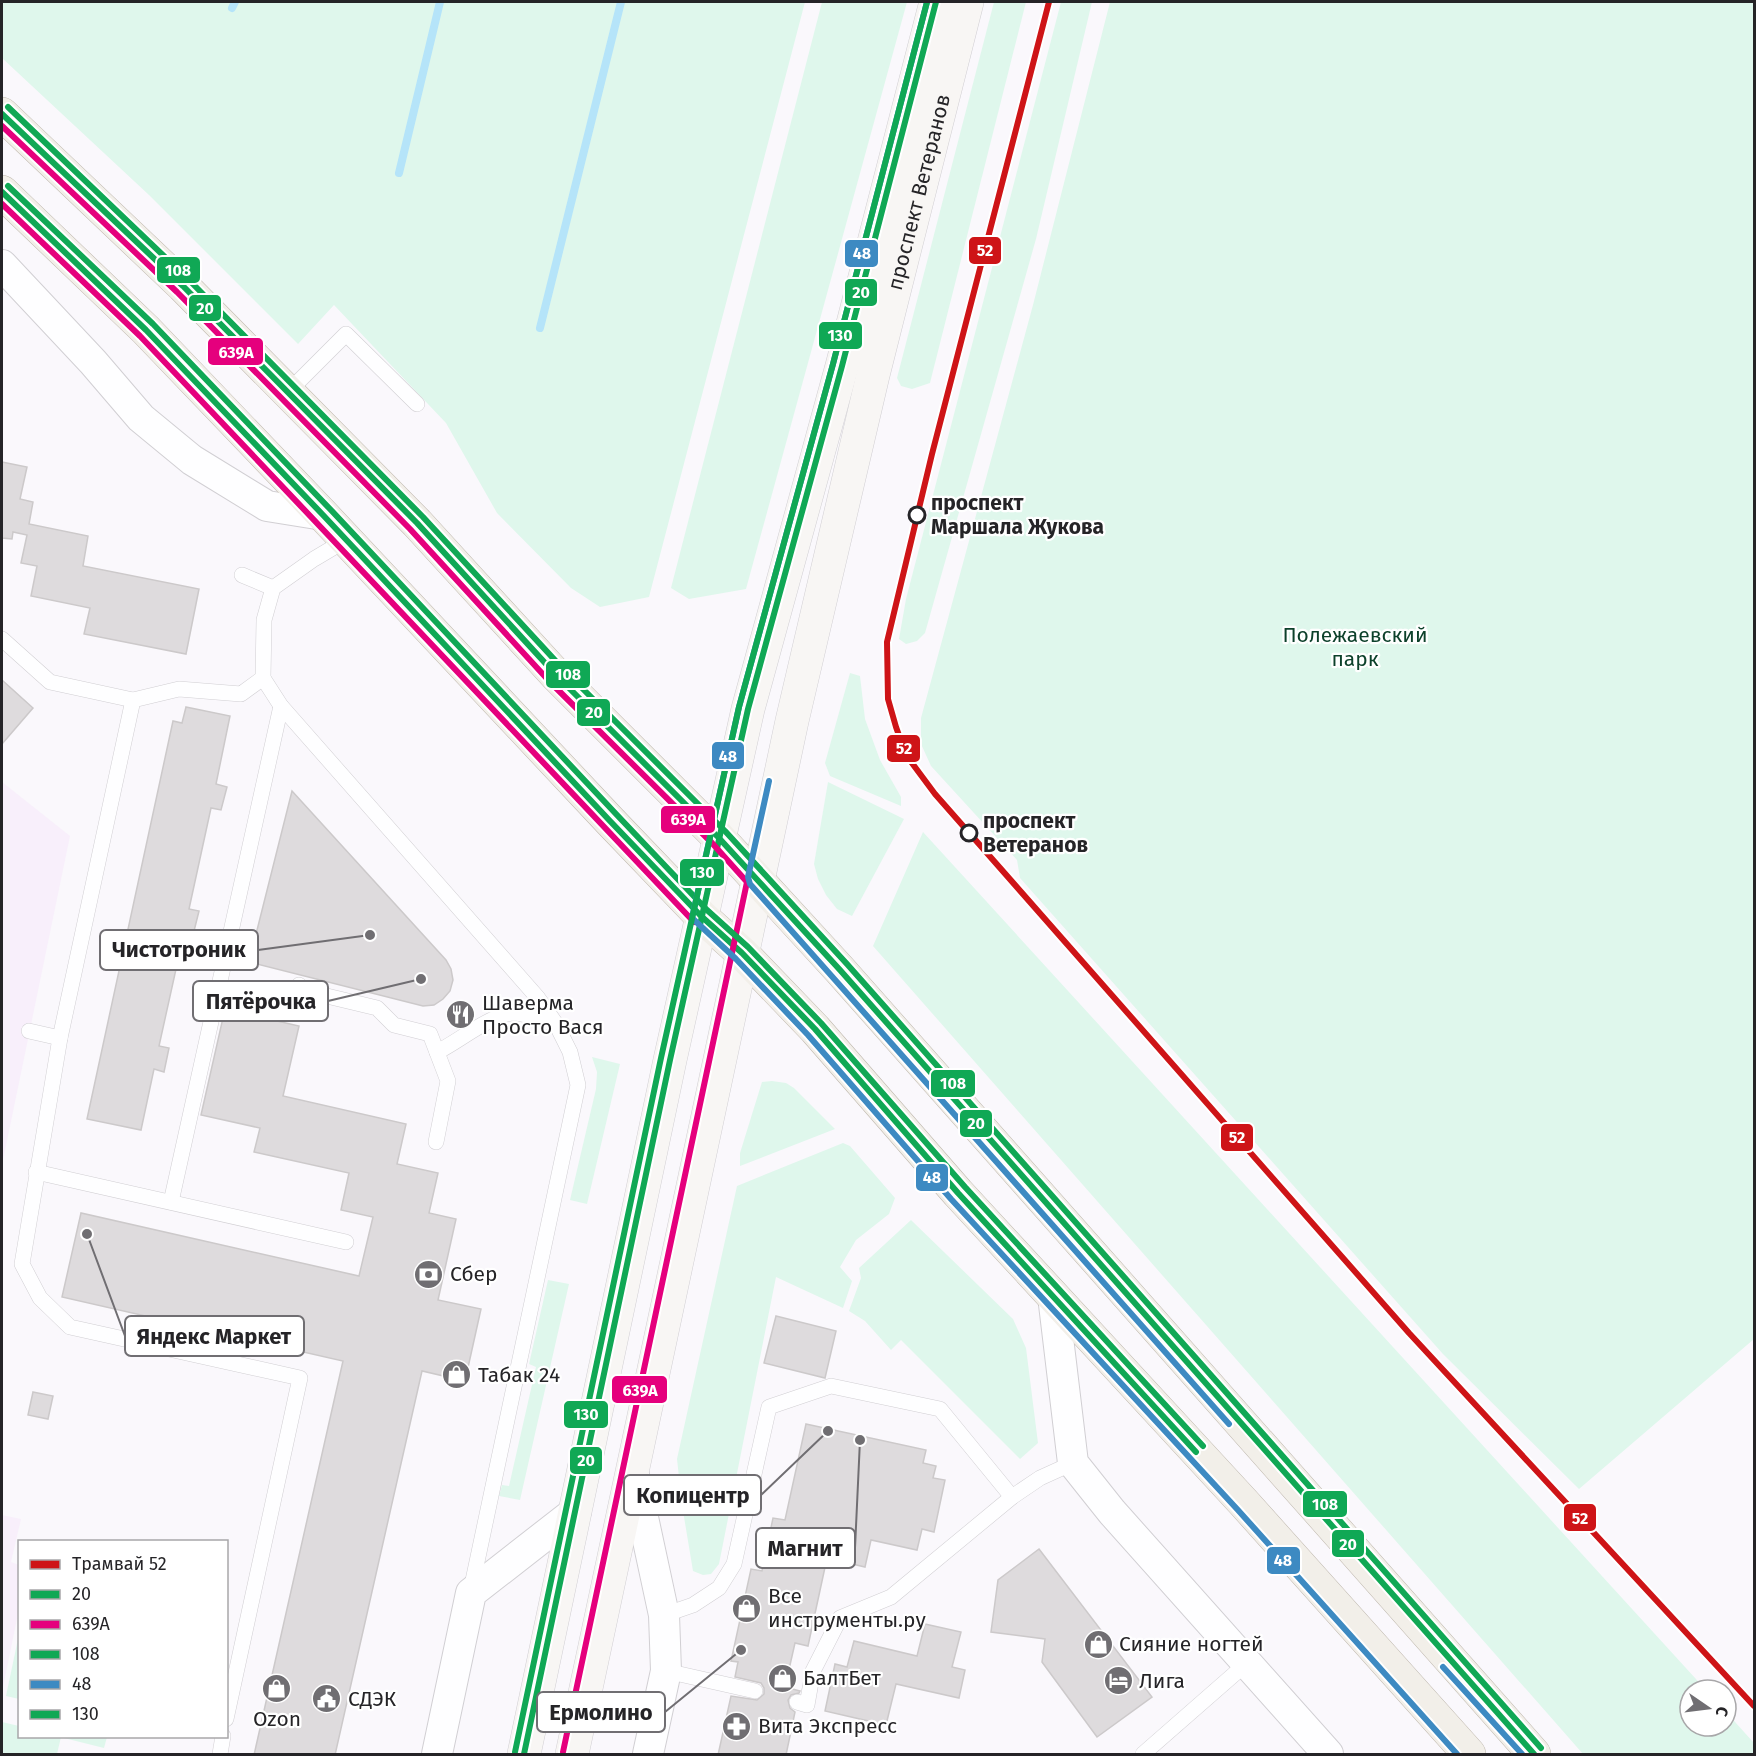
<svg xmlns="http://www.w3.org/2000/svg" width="1756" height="1756" font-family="'Fira Sans',sans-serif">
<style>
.education{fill:#f8effb}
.green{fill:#dff7ec}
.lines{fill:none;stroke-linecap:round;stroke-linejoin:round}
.stream{stroke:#b5e4f9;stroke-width:8}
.building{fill:#dedbdd;stroke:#ccc9ca;stroke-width:1.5}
.service-casing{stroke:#d1cfd3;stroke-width:16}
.minor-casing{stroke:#d1cfd3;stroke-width:32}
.secondary-casing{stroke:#d1cfd3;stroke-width:34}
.primary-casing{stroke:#bfb8ae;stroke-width:34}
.service{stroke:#fefeff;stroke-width:15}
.minor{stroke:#fefeff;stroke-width:30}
.secondary{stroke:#f8f6f4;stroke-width:33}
.primary{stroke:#f2efe9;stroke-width:33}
.bus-1-casing{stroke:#fff;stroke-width:10}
.bus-2-casing{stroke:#fff;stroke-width:10}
.bus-3-casing{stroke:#fff;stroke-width:10}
.bus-4-casing{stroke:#fff;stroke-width:10}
.bus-5-casing{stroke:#fff;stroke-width:10}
.bus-1{stroke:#10a855;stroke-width:6}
.bus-2{stroke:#e5007d;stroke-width:6}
.bus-3{stroke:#10a855;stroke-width:6}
.bus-4{stroke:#3d8ac2;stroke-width:6}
.bus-5{stroke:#10a855;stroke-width:6}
.tram-1-casing{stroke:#fff;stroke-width:10}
.tram-1{stroke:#ce1417;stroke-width:6}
.stop-dot{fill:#fff;stroke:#252427;stroke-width:3}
.labels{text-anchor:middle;stroke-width:4.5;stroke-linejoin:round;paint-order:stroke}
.street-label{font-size:21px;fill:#252427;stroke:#fff}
.stop-label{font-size:21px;font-weight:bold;fill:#252427;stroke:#fff;text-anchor:start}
.park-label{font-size:21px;fill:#0d412b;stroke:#fff}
.poi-label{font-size:21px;fill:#252427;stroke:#fff;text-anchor:start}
.leader{fill:none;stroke:#706e72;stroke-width:2}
.callout-dot{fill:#706e72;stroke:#fff;stroke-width:2}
.callout{fill:#fff;stroke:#706e72;stroke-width:2}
.callout-label{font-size:22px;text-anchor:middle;font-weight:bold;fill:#252427}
.line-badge{stroke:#fff;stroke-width:2}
.badge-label{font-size:16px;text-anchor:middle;font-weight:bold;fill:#fff}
</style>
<rect width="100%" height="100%" fill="#faf8fc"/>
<g class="education">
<polygon points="2,782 70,836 2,1165"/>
<polygon points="2,1515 21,1519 11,1562 19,1565 19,1609 2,1692"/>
</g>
<g class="green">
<polygon points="2,2 805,2 649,597 600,607 571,588 497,513 446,423 334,305 298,344 149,195 2,58"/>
<polygon points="822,2 907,2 746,589 689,599 671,588"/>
<polygon points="994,2 1026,2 930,383 912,389 901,386 897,378"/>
<polygon points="1061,2 1092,2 1036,239 925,633 917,641 906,644 899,639 906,599"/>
<polygon points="1110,2 1754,2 1754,1339 1579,1489 1443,1354 1020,878 1017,860 931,766 921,744 921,718 1033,305"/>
<polygon points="850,673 860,676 865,719 880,760 901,797 901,806 830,776 825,763"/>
<polygon points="828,782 904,819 852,916 837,909 826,895 818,879 814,864"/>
<polygon points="923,832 1706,1690 1690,1690 1690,1726 1726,1726 1726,1712 1754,1743 1754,1754 1583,1754 873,946"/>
<polygon points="592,1057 620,1064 587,1204 570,1200 596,1089 597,1072"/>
<polygon points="772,1081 786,1083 794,1088 835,1129 740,1166 740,1153 762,1082"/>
<polygon points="843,1143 850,1146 895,1198 889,1214 856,1240 840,1267 852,1281 843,1308 776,1277 719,1564 711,1574 703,1575 693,1571 682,1505 677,1459 737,1186"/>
<polygon points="911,1220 1013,1319 1026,1348 1038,1443 1020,1459 901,1340 891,1350 865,1321 849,1311 861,1278 859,1268"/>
<polygon points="548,1280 569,1284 520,1500 499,1496 502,1485 509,1486 536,1367 529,1364"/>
<polygon points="19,1634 19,1699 6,1696"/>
<polygon points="2,1722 19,1726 20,1736 61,1737 57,1754 2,1754"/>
<polygon points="64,1737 107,1736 107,1737 104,1748 64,1738"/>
</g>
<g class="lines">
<g class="stream">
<polyline points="232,8 235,2"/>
<polyline points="399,173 440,2"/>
<polyline points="540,328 621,2"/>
</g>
</g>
<g class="building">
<polygon points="2,462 27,467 20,499 33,502 29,524 88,536 83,566 199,589 186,654 84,634 90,608 31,596 37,566 21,563 27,535 13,532 12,539 2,538"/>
<polygon points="2,680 33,708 2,744"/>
<polygon points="186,707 230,716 216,784 227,787 221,810 211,808 189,909 199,911 193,935 184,933 159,1046 169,1048 164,1072 154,1069 141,1130 87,1119 173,721 182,723"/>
<polygon points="292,791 446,960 451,969 453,980 450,991 443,999 434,1005 423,1006 249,962"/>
<polygon points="225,1009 299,1026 283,1096 406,1124 397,1164 438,1173 429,1213 456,1219 438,1300 481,1309 465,1381 422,1371 335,1755 254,1755 343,1361 62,1297 81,1213 359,1276 373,1217 341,1210 349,1173 254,1152 260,1128 201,1115"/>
<polygon points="776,1316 836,1331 825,1378 764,1363"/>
<polygon points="33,1392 53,1396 48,1419 28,1415"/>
<polygon points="806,1424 926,1450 923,1463 936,1466 933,1478 945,1480 934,1532 922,1529 917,1550 871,1540 865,1567 827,1558 808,1646 795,1643 785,1687 800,1691 799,1693 791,1695 788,1700 790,1708 795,1712 786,1755 718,1755 731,1696 757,1700 764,1694 764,1688 761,1683 735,1677 738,1662 731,1661 751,1569 762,1571 773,1518 785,1520"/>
<polygon points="1039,1549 1152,1697 1097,1737 1042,1662 1045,1639 991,1632 998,1580"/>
<polygon points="925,1624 961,1632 952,1667 965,1670 959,1698 896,1684 886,1725 825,1711 835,1664 847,1667 854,1641 917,1656"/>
</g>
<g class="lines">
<defs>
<g id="service">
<polyline points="288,392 346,334 417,404"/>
<polyline points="346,540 314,559 273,588 264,620 263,678 281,706 538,998 556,1024 570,1052 578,1085 471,1590"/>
<polyline points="242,575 273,588"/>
<polyline points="2,639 50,682 133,700 179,689 241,694 263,678"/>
<polyline points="133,700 60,1038 22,1264 40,1298 70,1327 300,1378 226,1719"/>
<polyline points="299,985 306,991 377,1008 394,1025 430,1034 448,1081 436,1142"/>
<polyline points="29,1031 60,1038"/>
<path d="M437,1052C458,1042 491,1014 514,1013C524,1013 545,1021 556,1024"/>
<polyline points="36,1172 346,1242"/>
<polyline points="171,1202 281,706"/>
<polyline points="664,1615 693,1605 719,1588 734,1564 769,1407 831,1386 940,1409 1012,1497"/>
<polyline points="666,1671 755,1691"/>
<polyline points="797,1702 807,1705 813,1671 840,1618 891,1597 1012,1497 1040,1478 1073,1463"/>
<polyline points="220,1754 223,1736"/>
<polyline points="1143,1754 1247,1663"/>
</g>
<g id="minor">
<polyline points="2,265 93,362 141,418 192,460 267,506 323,515"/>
<polyline points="1053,1296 1073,1463 1112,1512 1328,1754"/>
<polyline points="633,1471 664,1615 666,1671 648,1754"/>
<polyline points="437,1754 471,1593 576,1511"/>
</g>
<g id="secondary">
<polyline points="524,1754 670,1060 748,709 842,366 936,2"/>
<path id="s1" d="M572,1754L792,721L873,375L967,2"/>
</g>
<g id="primary">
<polyline points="2,114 183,286 417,523 557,676 718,837 840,970 1534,1754"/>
<polyline points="2,192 146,330 323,515 610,821 701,916 742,953 815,1029 958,1193 1244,1503 1469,1754"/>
</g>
</defs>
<use href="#service" class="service-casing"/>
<use href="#minor" class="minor-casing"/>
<use href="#secondary" class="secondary-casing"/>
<use href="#primary" class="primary-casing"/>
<use href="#service" class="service"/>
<use href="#minor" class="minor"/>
<use href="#secondary" class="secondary"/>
<use href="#primary" class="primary"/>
<defs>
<g id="bus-1">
<polyline points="2,114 183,286 417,523 557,676 718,837 840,970 1534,1754"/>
<polyline points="2,192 146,330 323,515 610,821 701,916 742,953 815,1029 958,1193 1196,1452"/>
<polyline points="524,1754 670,1060 748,709 842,366 936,2"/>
</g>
<g id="bus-2">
<polyline points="2,126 177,292 410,529 550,682 712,843 747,882 563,1752"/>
<polyline points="2,204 140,336 694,922"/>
</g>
<g id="bus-3">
<polyline points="8,107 189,280 423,517 564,670 725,831 847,964 1541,1748"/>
<polyline points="8,186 153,324 330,509 617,815 707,910 748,947 821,1023 965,1187 1203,1446"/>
</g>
<g id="bus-4">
<polyline points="927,2 833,364 739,707 692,918 736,959 808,1035 951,1199 1237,1509 1457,1754"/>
<polyline points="769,781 748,877 750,884 1229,1424"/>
<polyline points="1443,1667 1522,1754"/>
</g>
<polyline id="bus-5" points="515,1752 661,1058 739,707 833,364 927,2"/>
</defs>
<use href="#bus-1" class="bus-1-casing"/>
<use href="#bus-2" class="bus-2-casing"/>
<use href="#bus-3" class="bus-3-casing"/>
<use href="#bus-4" class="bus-4-casing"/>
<use href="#bus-5" class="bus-5-casing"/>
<use href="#bus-1" class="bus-1"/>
<use href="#bus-2" class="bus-2"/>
<use href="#bus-3" class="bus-3"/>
<use href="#bus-4" class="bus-4"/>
<use href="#bus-5" class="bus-5"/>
<defs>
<polyline id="tram-1" points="1049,2 932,454 887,642 888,699 896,727 906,755 935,794 1409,1333 1754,1706"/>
</defs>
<use href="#tram-1" class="tram-1-casing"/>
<use href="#tram-1" class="tram-1"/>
</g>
<defs>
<symbol id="restaurant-disc" viewBox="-11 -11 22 22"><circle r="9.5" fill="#706e72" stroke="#fff"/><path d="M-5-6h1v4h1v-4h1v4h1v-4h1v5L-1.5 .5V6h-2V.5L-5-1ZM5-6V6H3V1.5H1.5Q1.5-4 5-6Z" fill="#fff"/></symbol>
<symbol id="bank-disc" viewBox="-11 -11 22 22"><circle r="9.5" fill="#706e72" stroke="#fff"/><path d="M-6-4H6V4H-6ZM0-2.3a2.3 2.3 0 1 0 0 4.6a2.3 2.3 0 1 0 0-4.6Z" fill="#fff"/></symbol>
<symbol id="shop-disc" viewBox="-11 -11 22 22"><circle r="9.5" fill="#706e72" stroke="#fff"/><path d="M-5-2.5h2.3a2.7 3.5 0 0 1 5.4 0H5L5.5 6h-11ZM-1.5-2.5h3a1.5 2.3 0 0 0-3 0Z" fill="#fff"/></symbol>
<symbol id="hotel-disc" viewBox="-11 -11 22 22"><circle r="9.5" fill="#706e72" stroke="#fff"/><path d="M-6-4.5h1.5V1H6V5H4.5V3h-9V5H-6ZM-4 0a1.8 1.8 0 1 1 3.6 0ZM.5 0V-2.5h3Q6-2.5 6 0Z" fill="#fff"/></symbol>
<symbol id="civic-disc" viewBox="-11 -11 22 22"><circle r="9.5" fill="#706e72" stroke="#fff"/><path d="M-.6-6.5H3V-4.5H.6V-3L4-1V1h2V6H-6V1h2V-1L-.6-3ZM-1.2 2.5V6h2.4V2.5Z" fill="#fff"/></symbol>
<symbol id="pharmacy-disc" viewBox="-11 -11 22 22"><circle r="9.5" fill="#706e72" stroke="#fff"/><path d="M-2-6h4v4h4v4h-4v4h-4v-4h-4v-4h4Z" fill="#fff"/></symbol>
</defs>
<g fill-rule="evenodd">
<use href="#restaurant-disc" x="444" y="998" width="33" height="33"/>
<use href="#bank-disc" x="412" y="1258" width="33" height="33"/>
<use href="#shop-disc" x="440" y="1358" width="33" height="33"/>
<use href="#shop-disc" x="730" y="1592" width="33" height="33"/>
<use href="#shop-disc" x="1082" y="1628" width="33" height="33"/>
<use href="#shop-disc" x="766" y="1662" width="33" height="33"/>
<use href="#hotel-disc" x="1102" y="1664" width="33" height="33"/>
<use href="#shop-disc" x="260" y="1672" width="33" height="33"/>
<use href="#civic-disc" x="310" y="1682" width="33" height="33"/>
<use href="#pharmacy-disc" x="720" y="1710" width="33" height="33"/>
</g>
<g class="stop-dot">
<circle cx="917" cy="515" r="8"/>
<circle cx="969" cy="833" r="8"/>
</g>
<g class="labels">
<g class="street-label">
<text dy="7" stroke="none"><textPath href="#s1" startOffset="1600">проспект Ветеранов</textPath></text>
</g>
<g class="stop-label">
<text x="931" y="510">проспект<tspan x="931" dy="24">Маршала Жукова</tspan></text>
<text x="983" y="828">проспект<tspan x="983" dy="24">Ветеранов</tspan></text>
</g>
<g class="park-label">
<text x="1355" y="642">Полежаевский<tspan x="1355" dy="24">парк</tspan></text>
</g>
<g class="poi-label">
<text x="482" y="1010">Шаверма<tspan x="482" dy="24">Просто Вася</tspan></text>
<text x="450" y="1281">Сбер</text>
<text x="478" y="1382">Табак 24</text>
<text x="768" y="1603">Все<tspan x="768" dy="24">инструменты.ру</tspan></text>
<text x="1119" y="1651">Сияние ногтей</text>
<text x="803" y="1685">БалтБет</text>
<text x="1139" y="1688">Лига</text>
<text x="348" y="1706">СДЭК</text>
<text x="277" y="1726" text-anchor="middle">Ozon</text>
<text x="758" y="1733">Вита Экспресс</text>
</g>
</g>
<path class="leader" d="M370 935L258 950M421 979L328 1001M87 1234L125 1336M828 1431L761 1495M860 1440L855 1548M741 1650L665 1712"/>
<g class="callout-dot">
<circle cx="370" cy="935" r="6"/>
<circle cx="421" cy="979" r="6"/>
<circle cx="87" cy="1234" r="6"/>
<circle cx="828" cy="1431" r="6"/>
<circle cx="860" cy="1440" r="6"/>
<circle cx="741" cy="1650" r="6"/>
</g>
<g class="callout">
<rect x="100" y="930" width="158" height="40" rx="6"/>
<rect x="193" y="981" width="135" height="40" rx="6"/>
<rect x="125" y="1316" width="179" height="40" rx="6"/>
<rect x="624" y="1475" width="137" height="40" rx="6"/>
<rect x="756" y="1528" width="99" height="40" rx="6"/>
<rect x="537" y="1692" width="128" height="40" rx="6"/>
</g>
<g class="callout-label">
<text x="179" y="957">Чистотроник</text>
<text x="261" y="1009">Пятёрочка</text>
<text x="214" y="1344">Яндекс Маркет</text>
<text x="693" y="1503">Копицентр</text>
<text x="805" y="1556">Магнит</text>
<text x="601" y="1720">Ермолино</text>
</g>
<g class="line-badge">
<rect x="968" y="236" width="34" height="29" rx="6" fill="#ce1417"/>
<rect x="844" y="239" width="35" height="29" rx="6" fill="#3d8ac2"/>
<rect x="156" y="256" width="45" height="28" rx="6" fill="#10a855"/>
<rect x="844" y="278" width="34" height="29" rx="6" fill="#10a855"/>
<rect x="188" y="294" width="34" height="28" rx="6" fill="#10a855"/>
<rect x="818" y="321" width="45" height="29" rx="6" fill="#10a855"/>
<rect x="207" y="337" width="57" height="29" rx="6" fill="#e5007d"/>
<rect x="545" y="660" width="46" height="29" rx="6" fill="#10a855"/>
<rect x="576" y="698" width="35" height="29" rx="6" fill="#10a855"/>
<rect x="886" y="734" width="35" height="29" rx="6" fill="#ce1417"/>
<rect x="711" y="741" width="34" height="29" rx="6" fill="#3d8ac2"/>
<rect x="660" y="805" width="56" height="29" rx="6" fill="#e5007d"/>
<rect x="679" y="858" width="46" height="29" rx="6" fill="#10a855"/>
<rect x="930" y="1069" width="46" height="29" rx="6" fill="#10a855"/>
<rect x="959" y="1109" width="34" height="29" rx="6" fill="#10a855"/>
<rect x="1220" y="1123" width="34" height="29" rx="6" fill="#ce1417"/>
<rect x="915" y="1163" width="34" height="29" rx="6" fill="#3d8ac2"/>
<rect x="611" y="1375" width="57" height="29" rx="6" fill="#e5007d"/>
<rect x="563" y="1400" width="46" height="29" rx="6" fill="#10a855"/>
<rect x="569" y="1446" width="34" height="29" rx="6" fill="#10a855"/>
<rect x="1302" y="1490" width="46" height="28" rx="6" fill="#10a855"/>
<rect x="1563" y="1503" width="34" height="29" rx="6" fill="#ce1417"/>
<rect x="1331" y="1529" width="34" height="29" rx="6" fill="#10a855"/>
<rect x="1266" y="1546" width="35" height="29" rx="6" fill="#3d8ac2"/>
</g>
<g class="badge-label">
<text x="985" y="256">52</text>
<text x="862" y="259">48</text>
<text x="178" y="276">108</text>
<text x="861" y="298">20</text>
<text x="205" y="314">20</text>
<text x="840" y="341">130</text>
<text x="236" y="358">639А</text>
<text x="568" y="680">108</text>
<text x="594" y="718">20</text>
<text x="904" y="754">52</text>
<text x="728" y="762">48</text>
<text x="688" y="825">639А</text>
<text x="702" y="878">130</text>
<text x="953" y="1089">108</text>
<text x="976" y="1129">20</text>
<text x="1237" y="1143">52</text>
<text x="932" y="1183">48</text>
<text x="640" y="1396">639А</text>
<text x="586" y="1420">130</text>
<text x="586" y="1466">20</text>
<text x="1325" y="1510">108</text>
<text x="1580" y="1524">52</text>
<text x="1348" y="1550">20</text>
<text x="1283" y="1566">48</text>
</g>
<rect width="1756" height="1756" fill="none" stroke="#252427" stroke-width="6"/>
<rect x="18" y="1540" width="210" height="198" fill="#ffffff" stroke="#a8a7a9" stroke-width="1.5"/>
<rect x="30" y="1560" width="30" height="9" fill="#ce1417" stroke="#a8a7a9" stroke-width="1.5"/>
<text x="72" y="1570" font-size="18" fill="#252427">Трамвай 52</text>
<rect x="30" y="1590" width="30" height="9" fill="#10a855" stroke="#a8a7a9" stroke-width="1.5"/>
<text x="72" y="1600" font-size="18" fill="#252427">20</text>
<rect x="30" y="1620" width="30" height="9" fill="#e5007d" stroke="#a8a7a9" stroke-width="1.5"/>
<text x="72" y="1630" font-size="18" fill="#252427">639А</text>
<rect x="30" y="1650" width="30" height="9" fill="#10a855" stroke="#a8a7a9" stroke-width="1.5"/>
<text x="72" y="1660" font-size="18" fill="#252427">108</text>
<rect x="30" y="1680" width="30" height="9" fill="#3d8ac2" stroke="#a8a7a9" stroke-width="1.5"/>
<text x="72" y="1690" font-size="18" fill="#252427">48</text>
<rect x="30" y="1710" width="30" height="9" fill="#10a855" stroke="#a8a7a9" stroke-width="1.5"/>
<text x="72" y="1720" font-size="18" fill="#252427">130</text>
<g transform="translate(1708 1708) rotate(104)"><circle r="28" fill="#ffffff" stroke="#a8a7a9" stroke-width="1.5"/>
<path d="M0-4.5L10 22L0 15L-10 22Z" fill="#706e72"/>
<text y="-9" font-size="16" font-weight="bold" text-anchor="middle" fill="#252427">С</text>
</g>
</svg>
